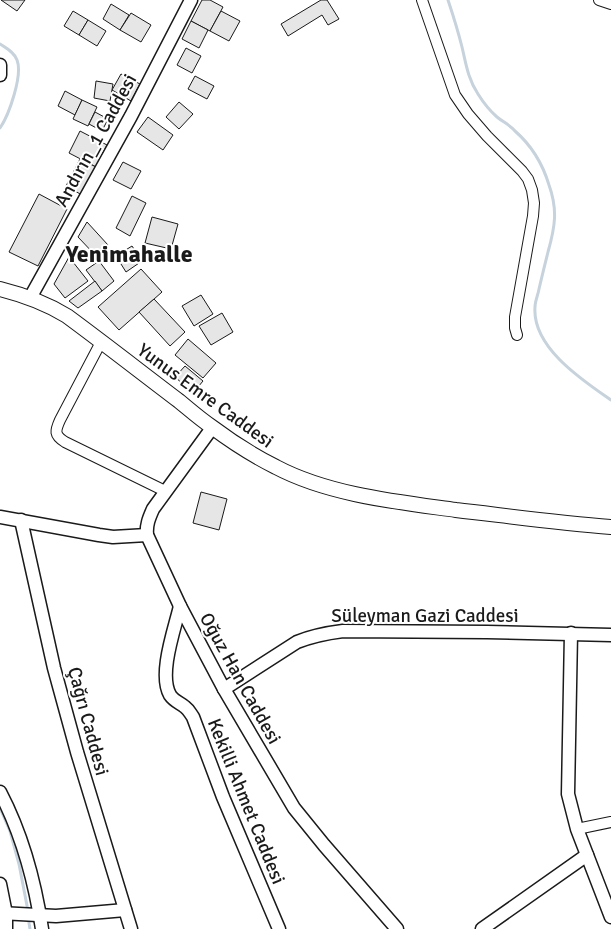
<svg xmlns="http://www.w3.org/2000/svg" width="611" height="929" font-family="Signika,sans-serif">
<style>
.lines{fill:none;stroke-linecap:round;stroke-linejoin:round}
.stream{stroke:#c6d2dc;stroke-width:3}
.building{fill:#e6e6e6;stroke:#1a1a1a}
.minor-casing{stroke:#1a1a1a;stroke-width:12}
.tertiary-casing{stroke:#1a1a1a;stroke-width:15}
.secondary-casing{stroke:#1a1a1a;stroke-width:16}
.minor{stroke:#fff;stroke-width:10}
.tertiary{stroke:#fff;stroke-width:12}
.secondary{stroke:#fff;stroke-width:14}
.labels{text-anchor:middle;stroke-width:4;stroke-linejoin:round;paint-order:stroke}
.street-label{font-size:19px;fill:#1a1a1a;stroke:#fff}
.district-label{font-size:24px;font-weight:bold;fill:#1a1a1a;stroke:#fff}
</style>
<rect width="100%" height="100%" fill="#fff"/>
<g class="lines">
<g class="stream">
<path d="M448,0C453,15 458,31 462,47C466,64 468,79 478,94C483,102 489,110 497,117C503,122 510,125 515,131C531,145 543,165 549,185C558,210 555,227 548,252C545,264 542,276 539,289C538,295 535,301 535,307C532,347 582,380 611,400"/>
<path d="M0,44C6,48 14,52 17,60C23,75 9,115 0,128"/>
<polyline points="0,808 10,831 19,864 28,911"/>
<polyline points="28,917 30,929"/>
</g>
</g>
<g class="building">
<polygon points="1,0 25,0 17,11"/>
<polygon points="202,0 210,0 223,7 210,31 191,21"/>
<polygon points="321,0 327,0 339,19 328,25 322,15 288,36 281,24"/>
<polygon points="111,4 129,15 120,30 103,19"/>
<polygon points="73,11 88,20 79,35 64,26"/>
<polygon points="221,11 240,21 229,41 210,31"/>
<polygon points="131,13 151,25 141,42 120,30"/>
<polygon points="88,20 106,31 97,46 79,35"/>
<polygon points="191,21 208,30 199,48 182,39"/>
<polygon points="186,48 201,56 192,73 177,65"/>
<polygon points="121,74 140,84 131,101 112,90"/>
<polygon points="195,76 214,86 207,99 188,89"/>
<polygon points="96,81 113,84 110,101 94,98"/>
<polygon points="65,91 82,100 75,115 58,106"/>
<polygon points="82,100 97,107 88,126 73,119"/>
<polygon points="179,102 193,114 179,129 166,117"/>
<polygon points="95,112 108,119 102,131 89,124"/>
<polygon points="148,117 173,135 163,150 137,132"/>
<polygon points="80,131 107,145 96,167 69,153"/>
<polygon points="80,159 96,167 82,195 66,186"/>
<polygon points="123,162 141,171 131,189 113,180"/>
<polygon points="39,194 67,209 38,266 9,252"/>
<polygon points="132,196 146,203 130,236 116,228"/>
<polygon points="152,217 178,224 171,249 145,243"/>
<polygon points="87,222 108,245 96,256 78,237"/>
<polygon points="132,246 142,261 126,272 116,256"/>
<polygon points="69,257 88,281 65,298 54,284"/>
<polygon points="99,261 114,281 102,291 86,270"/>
<polygon points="141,269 162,292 119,330 98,307"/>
<polygon points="95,281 102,291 78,308 69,301"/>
<polygon points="201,295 213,314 194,326 182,306"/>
<polygon points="154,299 185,332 170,346 139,312"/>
<polygon points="222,313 233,332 211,345 199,326"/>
<polygon points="188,339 216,363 203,378 175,355"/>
<polygon points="185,366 203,381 193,393 175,377"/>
<polygon points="201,492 227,499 219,530 193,523"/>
</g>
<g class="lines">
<defs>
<g id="minor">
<polyline points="422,0 455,95 468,114 487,136 522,171 528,179 532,190 534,203 533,216 515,317 515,328 517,335"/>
<polyline points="599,0 611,4"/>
<path d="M101,342L60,420C55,431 54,435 65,442L165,491"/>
<polyline points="577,829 611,822"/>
</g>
<g id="tertiary">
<polyline points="0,65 0,75"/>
<polyline points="30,298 131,116 191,0"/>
<path d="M212,428L153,509C149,518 146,525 147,535L180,606L224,689L294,808L324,845L397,929"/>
<polyline points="0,517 99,535 113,537 147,535"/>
<polyline points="21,520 54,668 77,752 131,929"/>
<path d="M180,606C175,628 158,674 170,695C174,701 180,703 185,707C189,710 190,713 193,717L223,797L279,929"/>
<polyline points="571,633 568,794 577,829 611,917"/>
<path d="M224,689L297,642C312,636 327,633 343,631L487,632L611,635"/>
<path d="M0,792C22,834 35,882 42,929"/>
<polyline points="0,884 6,914 6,929"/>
<polyline points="0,913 56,916 125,910"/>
<polyline points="482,929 587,855"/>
</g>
<path id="secondary" d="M0,289C24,295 46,303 67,316C105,344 142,373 179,401C190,410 200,419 212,427C232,442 254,456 276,467C329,495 398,502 456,510C508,516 559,523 611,527"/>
</defs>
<use href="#minor" class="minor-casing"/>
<use href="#tertiary" class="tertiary-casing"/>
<use href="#secondary" class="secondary-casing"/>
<use href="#minor" class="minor"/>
<use href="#tertiary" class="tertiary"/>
<use href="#secondary" class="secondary"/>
</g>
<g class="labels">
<g class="street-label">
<text transform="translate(95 140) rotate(-61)" y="7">Andırın_1 Caddesi</text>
<text transform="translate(206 395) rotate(36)" y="7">Yunus Emre Caddesi</text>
<text x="425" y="622">Süleyman Gazi Caddesi</text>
<text transform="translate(241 678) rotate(61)" y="7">Oğuz Han Caddesi</text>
<text transform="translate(89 721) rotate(75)" y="7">Çağrı Caddesi</text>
<text transform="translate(247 801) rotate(68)" y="7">Kekilli Ahmet Caddesi</text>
</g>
<g class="district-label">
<text x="129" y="262">Yenimahalle</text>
</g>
</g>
</svg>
